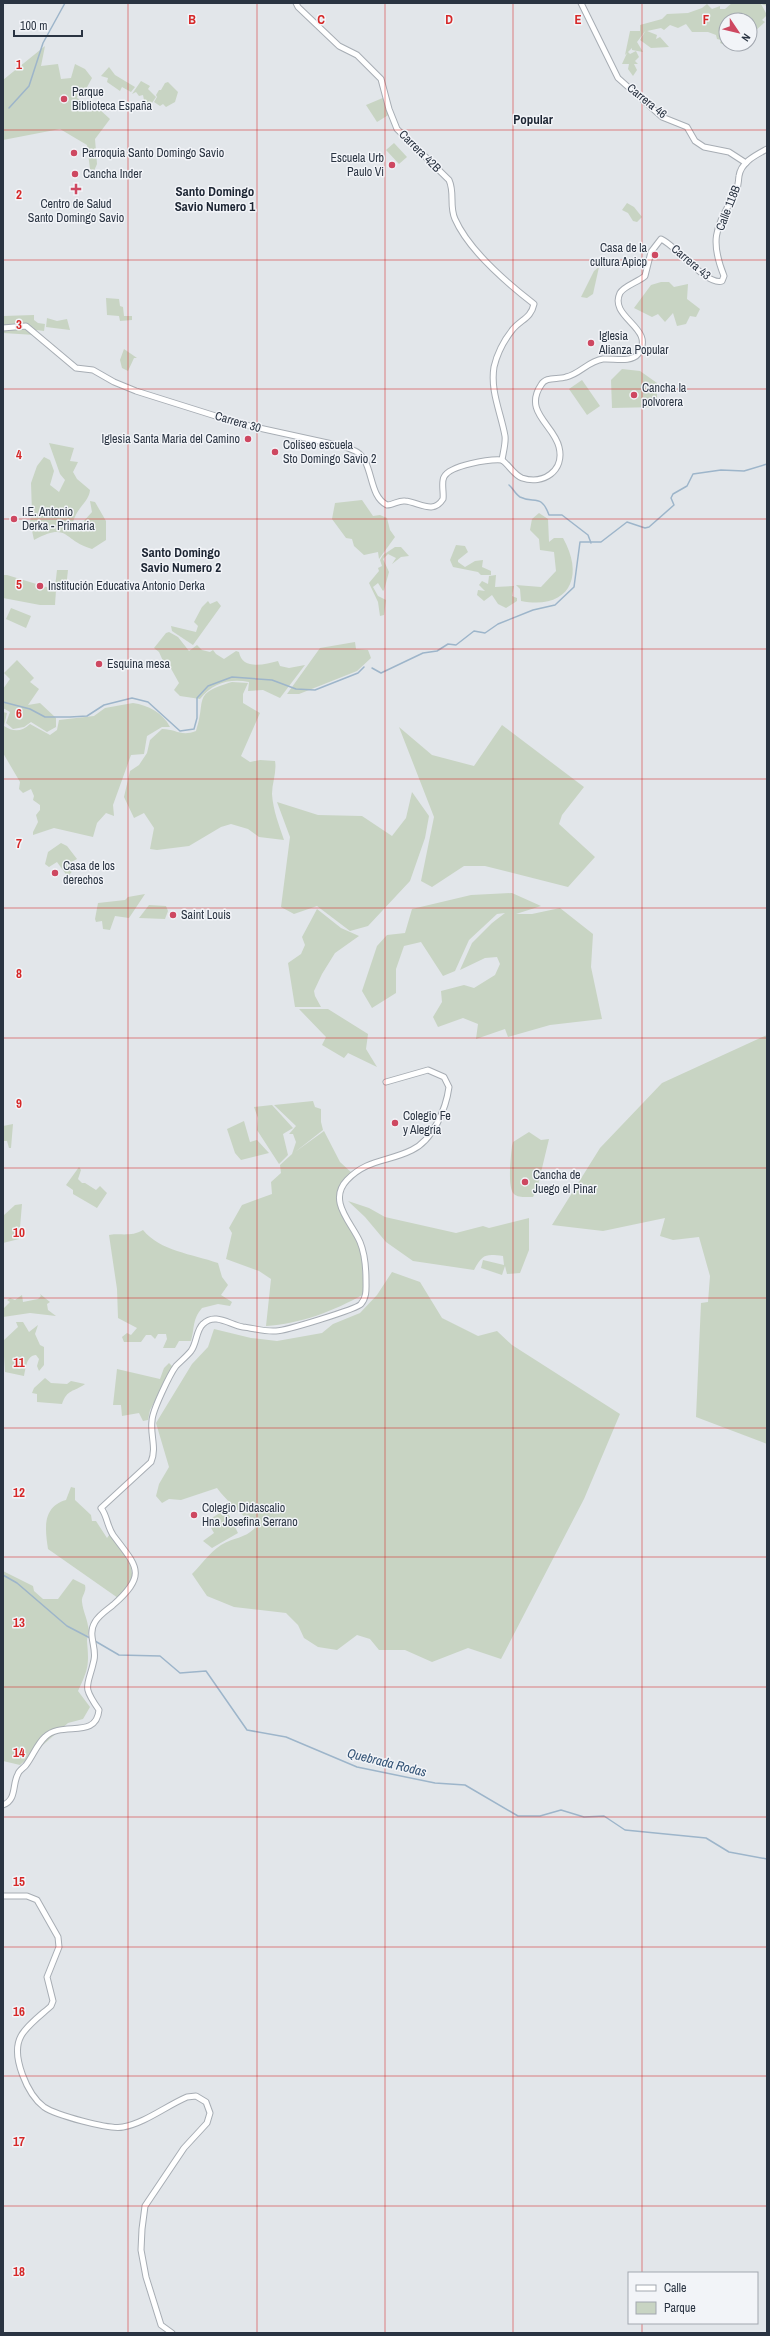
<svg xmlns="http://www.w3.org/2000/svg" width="770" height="2336" font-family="'Archivo Narrow',sans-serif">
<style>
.green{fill:#c8d4c3}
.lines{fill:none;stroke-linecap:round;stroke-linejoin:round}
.stream{stroke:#9db5ca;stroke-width:1.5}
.secondary-casing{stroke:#a7adb4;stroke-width:7}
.secondary{stroke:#fff;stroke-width:5}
.grid{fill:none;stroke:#d62828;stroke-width:1;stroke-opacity:0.55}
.poi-dot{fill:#ce4861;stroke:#f2f4f8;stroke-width:1.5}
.labels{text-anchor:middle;stroke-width:3;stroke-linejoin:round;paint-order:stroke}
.poi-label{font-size:12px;fill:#2a3442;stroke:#f2f4f8;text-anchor:start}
.street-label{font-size:12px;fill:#2a3442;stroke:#f2f4f8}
.neighbourhood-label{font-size:13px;font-weight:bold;fill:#1c2533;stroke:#f2f4f8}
.water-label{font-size:13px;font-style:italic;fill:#345476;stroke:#f2f4f8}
.grid-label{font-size:13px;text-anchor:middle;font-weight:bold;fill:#d62828;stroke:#f2f4f8;stroke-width:3;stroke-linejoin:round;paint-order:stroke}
</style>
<rect width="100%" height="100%" fill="#e2e6ea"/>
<g class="green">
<polygon points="732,3 767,3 767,6 761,4 767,15 762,20 765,22 755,31 755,38 750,41 750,20 726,20 726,44 736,44 739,48 736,49 720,43 721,40 717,39 716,35 708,32 692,32 686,24 678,28 670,25 664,30 661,28 647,31 657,35 656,39 660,37 669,47 651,48 640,40 646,30 637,42 643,52 632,50 632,48 628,52 630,54 636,51 639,57 635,61 638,64 634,64 637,70 633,76 628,69 629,64 622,64 627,53 625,55 630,31 640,31 640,25 662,19 667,14 688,13 702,8 707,4 712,9 720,6 720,9 725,9"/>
<polygon points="45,46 41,66 58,64 61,79 71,78 75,64 85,69 92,78 86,89 79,88 77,98 99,109 110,119 95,139 97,164 94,171 90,169 87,145 60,129 3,140 3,80"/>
<polygon points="109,67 115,75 135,87 131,92 122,87 120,91 107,82 108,78 101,76"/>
<polygon points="141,81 150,86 148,89 156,97 150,106 144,100 143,95 139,96 136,92 132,94"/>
<polygon points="168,82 178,92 175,102 166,107 163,104 160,106 154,102 157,97 156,95 159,90 161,90 165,83"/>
<polygon points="385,97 390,114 377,122 366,105"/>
<polygon points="394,143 407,157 399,164 386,150"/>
<polygon points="627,203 634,207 642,217 637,222 633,221 628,213 622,210"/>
<polygon points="599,267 593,294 587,298 581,297 594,271"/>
<polygon points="661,282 669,282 674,287 688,284 687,299 700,309 696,317 690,316 686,324 677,326 673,313 665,322 658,314 652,317 634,308 651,285"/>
<polygon points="106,298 119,299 120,306 123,307 124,316 132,316 132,320 120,321 119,316 107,315"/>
<polygon points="34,315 34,320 38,323 45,324 44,331 36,330 35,335 3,333 3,316"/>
<polygon points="47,318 57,321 67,319 70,330 46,327"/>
<polygon points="124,349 137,358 134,358 128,371 122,368 120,360"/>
<polygon points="622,369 640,371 657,383 657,407 612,408 611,380"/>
<polygon points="582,380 600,406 587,415 569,389"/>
<path d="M49,443L74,448L70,461L78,462L73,472L77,479L90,490C89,502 77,507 73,522H83L92,512L90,501L95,502L106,521V540L92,549C63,541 69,521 34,540L30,521L32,513L31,483L37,466L44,457L50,460L54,471L50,485L59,492L65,480L60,474Z"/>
<polygon points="362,500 373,516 380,515 387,518 390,530 395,537 379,559 378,552 364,555 354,546 352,539 346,538 332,519 335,503"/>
<path d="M539,513L548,519L549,542L554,538H563C586,579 567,610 521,601L520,589L516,585L541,587L556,571L554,552L540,550L539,539L530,530L532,519Z"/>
<polygon points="456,545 465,546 468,552 458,560 458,562 465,567 475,561 483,560 482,567 491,571 491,575 481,575 478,572 453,567 450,560"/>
<polygon points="395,547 401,547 409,556 401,557 392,564 396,558 388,554 383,559 389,572 384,590 383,591 378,583 373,587 378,596 386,600 384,615 380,616 378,602 369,583 379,571 378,568 382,566 380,560 383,555"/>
<polygon points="57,570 68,570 66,588 55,587"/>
<polygon points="3,575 7,575 56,590 55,605 40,605 3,598"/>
<polygon points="496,575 495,587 514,586 512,596 517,598 517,601 506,608 498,604 492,595 484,601 477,595 478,590 485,591 479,585 482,581 488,584 489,576"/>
<polygon points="208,601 210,604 217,601 221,606 193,645 172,631 171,626 196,632 198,626 194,622 202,607"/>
<polygon points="11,608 31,616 26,628 6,619"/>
<path d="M169,632L178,637L189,651L197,645L202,650L210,652L213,650L216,654L224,659L236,651L239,652C242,670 264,665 278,661L280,666L289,668L305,665L280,698L263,690L248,691L249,682C230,678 212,683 200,699L180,696L174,690L179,683L169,665L163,661L159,652L154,648L166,633Z"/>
<polygon points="355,642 356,649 368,650 371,658 357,671 299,694 287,694 320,648"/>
<polygon points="17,660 34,678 30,682 39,689 28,705 40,703 56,718 56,727 47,732 31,722 24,727 13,729 6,723 10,712 3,708 3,689 10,679 4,673"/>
<path d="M232,682L248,683L243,694V703L260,713L241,756L250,762L260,760L275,761C277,772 272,783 272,794C273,810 279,825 284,840L259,837L248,829L231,824L221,827L189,846L157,850L150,849L154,828L144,813L134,818L124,797L130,771L139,765L147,753L150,740L162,729C176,729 181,737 196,731C207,699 191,694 232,682Z"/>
<path d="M133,703C148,705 163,713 170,727H162L147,736L144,754L131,755L113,805L114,816L106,813L97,823L93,837L54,828L33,835V832L38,822L36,815L40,810V805L33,800L34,796L31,789L23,793L19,789L20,782L3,753V712L7,713L4,726C13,732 22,732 30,724L50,735L57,730L59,720L94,716L105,708Z"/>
<polygon points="502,725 584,787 562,815 559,824 595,857 568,887 485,866 464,866 432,887 421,881 434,817 399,727 432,755 474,766"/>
<polygon points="412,792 429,816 425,838 410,881 368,926 350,931 317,906 294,914 281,907 290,837 277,802 318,815 362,816 392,836 406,818"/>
<polygon points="61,843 67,846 77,859 70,863 73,870 68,877 57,862 49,867 45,864 48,852"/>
<polygon points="512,893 541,906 516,914 532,914 560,908 593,934 591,967 602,1019 550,1025 508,1037 505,1029 476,1039 478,1024 463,1018 438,1027 433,1017 442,1002 441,991 464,985 474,988 495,975 500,964 497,957 485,958 460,970 472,943 492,923 505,913 497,914 469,940 455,971 443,976 421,942 404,946 396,969 396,993 372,1008 362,991 377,946 387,935 405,933 412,909 471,895"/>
<polygon points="145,894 129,918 115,916 110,930 103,929 102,921 96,922 95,919 98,903 125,900 128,897"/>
<polygon points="149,905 166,906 168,911 165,919 139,918"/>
<polygon points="317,909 341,928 359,936 335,953 322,974 314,991 315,996 321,1007 295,1007 288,963 301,954 305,945 302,937"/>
<polygon points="299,1009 328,1009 368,1034 366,1049 377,1067 348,1053 344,1058 322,1045 326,1037"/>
<polygon points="767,1035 767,1444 696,1417 701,1303 708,1302 710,1276 699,1237 673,1240 660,1236 665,1218 603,1231 552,1225 600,1148 662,1083"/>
<path d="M313,1101L315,1107L321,1109V1122L323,1130L295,1152L324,1131L340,1162L353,1174L338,1194L340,1210L361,1249L364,1294C334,1311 300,1324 266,1326L271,1279L259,1271L226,1259L232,1233L229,1228L242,1205L272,1194L271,1182L281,1173L280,1165L292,1154L296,1142L293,1134H289L296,1126L274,1105Z"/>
<polygon points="272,1105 293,1128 283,1134 288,1155 279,1164 257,1130 258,1118 254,1107"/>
<polygon points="244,1121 250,1142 257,1140 269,1153 241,1160 235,1153 227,1129"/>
<polygon points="13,1124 11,1148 9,1148 7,1141 3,1141 3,1126"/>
<path d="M529,1132L541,1140L549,1139L537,1189L533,1197C527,1197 518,1198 514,1194C507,1188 511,1155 512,1146L513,1142Z"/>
<polygon points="79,1167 81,1170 78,1179 82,1183 85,1183 96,1190 100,1186 107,1193 97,1208 73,1194 73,1190 66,1185"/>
<path d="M348,1201L369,1208L385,1217L456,1233L483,1226L489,1228L529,1218V1250L520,1273L507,1274L505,1266L502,1275L481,1268L483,1260L504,1265L503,1256C485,1254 483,1254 474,1270L413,1261L386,1242L365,1217Z"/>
<polygon points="22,1204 19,1239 3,1243 3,1216 15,1205"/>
<path d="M143,1230C160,1251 192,1254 218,1263L222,1277L228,1285L221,1295L232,1302L230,1306L218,1304L202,1308C192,1320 195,1327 191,1341H179L175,1348H163L167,1339L166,1334H158L155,1339L151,1335H146L141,1342H124L122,1337L127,1333L131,1335L137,1328L118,1318L117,1289L109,1235C121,1233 132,1237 143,1230Z"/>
<path d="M392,1272L420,1282L442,1318L478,1336L497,1331L512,1345L620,1414L584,1499L501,1659L468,1648L432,1662L405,1650H379L370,1639L357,1635L337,1650L318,1647L304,1638L298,1625L286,1613L234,1607L207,1596L192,1574C201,1565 210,1552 221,1545C234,1537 244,1539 255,1528C243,1513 228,1503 217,1488L181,1500L169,1499L162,1503L156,1496L159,1484L169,1467L156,1423L192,1364L208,1347L214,1329L251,1338L277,1341L322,1333L333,1324L360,1313L377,1295Z"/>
<polygon points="40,1294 50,1302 47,1304 48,1310 56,1316 30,1313 3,1317 3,1309 10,1302 7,1300 10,1298 15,1300 22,1295 23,1302 38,1299 41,1296"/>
<path d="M16,1322H23L29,1332L38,1325L35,1334L40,1345L44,1347V1365L39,1371L37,1366L39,1359L36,1355C26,1356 26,1368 24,1376L5,1372L3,1341L18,1327Z"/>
<polygon points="169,1363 173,1367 150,1410 148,1420 143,1421 139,1413 122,1416 121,1405 113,1405 117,1369 160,1379 164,1368"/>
<path d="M45,1378L51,1383L67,1384L71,1381L85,1384C74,1392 67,1389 62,1404L37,1402V1394L32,1393L34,1388Z"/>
<path d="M71,1487L75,1488V1500L91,1515L92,1521H96L107,1538L110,1534L129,1558L133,1579L118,1598L48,1549C45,1529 42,1507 66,1500Z"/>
<polygon points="226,1509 238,1533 212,1548 203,1541 214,1533 207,1521"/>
<path d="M3,1571L33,1586L34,1591L43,1599H58L73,1579L85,1585C87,1592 81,1596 82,1602C83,1611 87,1618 88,1626C90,1631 87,1636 87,1641C89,1665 89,1668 78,1691L90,1707L83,1719L68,1723L20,1765L3,1761Z"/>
</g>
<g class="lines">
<g class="stream">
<polyline points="9,108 29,86 43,43 65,3"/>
<path d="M509,485C513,488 515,494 520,497C534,504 541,493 549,515H562L588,535L591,543"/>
<polyline points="372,668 381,673 423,653 437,651 448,644 456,645 474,631 485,633 498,624 533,610 555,605 574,587 580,542 601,542 627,522 645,528 649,527 674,505 671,498 673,494 687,486 693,474 721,470 744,471 767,464"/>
<polyline points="3,702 30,709 45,717 70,717 87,716 104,705 132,698 148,702 180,731 194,729 197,718 197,698 208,686 232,677 272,680 296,689 315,690 358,673 364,667"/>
<polyline points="3,1575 17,1583 67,1626 90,1638"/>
<polyline points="95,1641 119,1655 160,1656 180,1673 206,1671 247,1730 286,1737 357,1767 435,1783 465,1785 518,1816 540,1816 561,1810 584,1817 604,1816 625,1830 706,1838 729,1852 767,1859"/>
</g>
<defs>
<g id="secondary">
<path d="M296,3L298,7L339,46L357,55L381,79L389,109L397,129L449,180C455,193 449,206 455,219C469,251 507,283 534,304C531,318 522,319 513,329C505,339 497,354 494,367C490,391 501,413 505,436C506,443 503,453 502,460"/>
<polyline points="581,3 618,78 662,117 687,127 695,141 704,147 729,152 746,163"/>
<path d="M3,328L26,326L76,368L93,370L114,382L136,391L241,424L346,447C349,449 354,450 357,452C374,463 368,496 387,505C393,505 399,500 405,501C419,502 433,515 443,499C444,493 441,482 444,477C450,465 490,459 502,460"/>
<path d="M502,460C509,465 514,475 522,478C543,485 565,471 559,447C554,425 523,412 541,385C546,376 557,380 566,377C580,374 588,361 603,359C613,358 631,363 638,354C657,328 608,318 620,293C624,286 638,282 645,276L651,252L661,239C677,246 706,286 722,281L724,276C708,236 718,226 736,191C739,185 738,182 739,176C741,162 756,155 767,149"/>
<path d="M3,1805C17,1800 12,1784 18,1774C19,1770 24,1768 26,1765C33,1756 37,1744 45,1737C62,1720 96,1740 99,1710C81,1684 88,1688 94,1660C97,1647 87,1635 95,1622C99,1615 107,1610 113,1605C148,1574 137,1567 113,1535C107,1526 107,1515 101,1508L151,1462C157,1448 150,1435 152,1421C152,1411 170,1374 176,1366C181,1361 187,1356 191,1351C197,1343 196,1330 203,1324C215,1312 230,1325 243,1327C253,1328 265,1332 276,1331C285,1331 357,1309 361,1304C367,1297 366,1289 366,1281C366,1268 365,1254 360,1242C352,1223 327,1201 347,1180C367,1159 388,1162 412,1150C433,1140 446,1109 449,1087L444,1077L428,1070L386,1082"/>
<path d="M3,1896H27L37,1900L58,1937L59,1947L47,1977L53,2001L51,2006C41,2015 27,2025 21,2036C10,2056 28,2095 44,2107C56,2115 109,2130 123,2127C145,2123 166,2106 187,2097L196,2096L206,2102L210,2113L207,2123L184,2148L145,2206L142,2229L141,2250L146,2277L161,2325L172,2333"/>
</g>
</defs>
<use href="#secondary" class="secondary-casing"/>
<use href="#secondary" class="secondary"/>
</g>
<path class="grid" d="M128,3V2333M257,3V2333M385,3V2333M513,3V2333M642,3V2273M3,130H767M3,260H767M3,389H767M3,519H767M3,649H767M3,779H767M3,908H767M3,1038H767M3,1168H767M3,1298H767M3,1428H767M3,1557H767M3,1687H767M3,1817H767M3,1947H767M3,2076H767M3,2206H767M642,2323V2333"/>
<g class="poi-dot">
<circle cx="64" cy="99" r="4"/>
<circle cx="74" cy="153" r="4"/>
<circle cx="392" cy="165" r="4"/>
<circle cx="75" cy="174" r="4"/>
<path d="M74 183h4v4h4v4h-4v4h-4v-4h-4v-4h4z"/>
<circle cx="655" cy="255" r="4"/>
<circle cx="591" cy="343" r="4"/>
<circle cx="634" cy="395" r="4"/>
<circle cx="248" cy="439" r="4"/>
<circle cx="275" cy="452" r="4"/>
<circle cx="14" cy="519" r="4"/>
<circle cx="40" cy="586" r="4"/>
<circle cx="99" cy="664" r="4"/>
<circle cx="55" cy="873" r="4"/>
<circle cx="173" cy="915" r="4"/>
<circle cx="395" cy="1123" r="4"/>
<circle cx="525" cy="1182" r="4"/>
<circle cx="194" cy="1515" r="4"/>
</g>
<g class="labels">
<g class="poi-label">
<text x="72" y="96">Parque<tspan x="72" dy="14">Biblioteca España</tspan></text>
<text x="82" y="157">Parroquia Santo Domingo Savio</text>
<text x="384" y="162" text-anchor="end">Escuela Urb<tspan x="384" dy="14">Paulo Vi</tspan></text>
<text x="83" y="178">Cancha Inder</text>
<text x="76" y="208" text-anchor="middle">Centro de Salud<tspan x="76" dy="14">Santo Domingo Savio</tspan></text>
<text x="647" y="252" text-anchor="end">Casa de la<tspan x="647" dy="14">cultura Apicp</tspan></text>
<text x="599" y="340">Iglesia<tspan x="599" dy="14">Alianza Popular</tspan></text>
<text x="642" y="392">Cancha la<tspan x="642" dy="14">polvorera</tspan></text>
<text x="240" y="443" text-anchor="end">Iglesia Santa Maria del Camino</text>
<text x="283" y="449">Coliseo escuela<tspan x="283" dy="14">Sto Domingo Savio 2</tspan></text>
<text x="22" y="516">I.E. Antonio<tspan x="22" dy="14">Derka - Primaria</tspan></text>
<text x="48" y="590">Institución Educativa Antonio Derka</text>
<text x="107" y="668">Esquina mesa</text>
<text x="63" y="870">Casa de los<tspan x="63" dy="14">derechos</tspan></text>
<text x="181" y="919">Saint Louis</text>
<text x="403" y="1120">Colegio Fe<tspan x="403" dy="14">y Alegría</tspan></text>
<text x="533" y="1179">Cancha de<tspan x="533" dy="14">Juego el Pinar</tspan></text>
<text x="202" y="1512">Colegio Didascalio<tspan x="202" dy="14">Hna Josefina Serrano</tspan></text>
</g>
<g class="street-label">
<text transform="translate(647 101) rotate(39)" y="4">Carrera 46</text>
<text transform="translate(420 151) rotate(45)" y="4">Carrera 42B</text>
<text transform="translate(728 208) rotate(-69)" y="4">Calle 118B</text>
<text transform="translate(691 262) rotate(40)" y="4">Carrera 43</text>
<text transform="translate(238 422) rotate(16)" y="4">Carrera 30</text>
</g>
<g class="neighbourhood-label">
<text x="533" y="124">Popular</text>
<text x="215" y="196">Santo Domingo<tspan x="215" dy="15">Savio Numero 1</tspan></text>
<text x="181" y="557">Santo Domingo<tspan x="181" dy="15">Savio Numero 2</tspan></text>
</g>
<g class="water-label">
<text transform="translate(387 1762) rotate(14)" y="5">Quebrada Rodas</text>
</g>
</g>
<g class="grid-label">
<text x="192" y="24">B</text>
<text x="321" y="24">C</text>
<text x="449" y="24">D</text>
<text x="578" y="24">E</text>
<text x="706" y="24">F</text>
<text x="19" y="69">1</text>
<text x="19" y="199">2</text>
<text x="19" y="329">3</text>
<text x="19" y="459">4</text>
<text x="19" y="589">5</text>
<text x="19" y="718">6</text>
<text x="19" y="848">7</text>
<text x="19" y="978">8</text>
<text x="19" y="1108">9</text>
<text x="19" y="1237">10</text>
<text x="19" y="1367">11</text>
<text x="19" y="1497">12</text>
<text x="19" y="1627">13</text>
<text x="19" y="1757">14</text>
<text x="19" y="1886">15</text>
<text x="19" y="2016">16</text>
<text x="19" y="2146">17</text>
<text x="19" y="2276">18</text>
</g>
<rect width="770" height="2336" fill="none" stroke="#2a3442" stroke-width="8"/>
<rect x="628" y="2272" width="130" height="52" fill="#f2f4f8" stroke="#a2a7af"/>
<rect x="636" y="2285" width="20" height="6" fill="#ffffff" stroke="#a2a7af"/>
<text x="664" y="2292" font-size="12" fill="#2a3442">Calle</text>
<rect x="636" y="2302" width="20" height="12" fill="#c8d4c3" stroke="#a2a7af"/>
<text x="664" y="2312" font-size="12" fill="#2a3442">Parque</text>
<g transform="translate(738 32) rotate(125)"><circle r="19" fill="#f2f4f8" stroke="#a2a7af"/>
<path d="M0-3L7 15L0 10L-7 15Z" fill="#ce4861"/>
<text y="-6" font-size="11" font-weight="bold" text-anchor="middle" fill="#2a3442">N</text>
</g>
<path d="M14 30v6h68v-6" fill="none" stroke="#2a3442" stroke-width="2"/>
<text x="20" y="30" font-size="12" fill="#2a3442" stroke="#f2f4f8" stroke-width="3" paint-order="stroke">100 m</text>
</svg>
